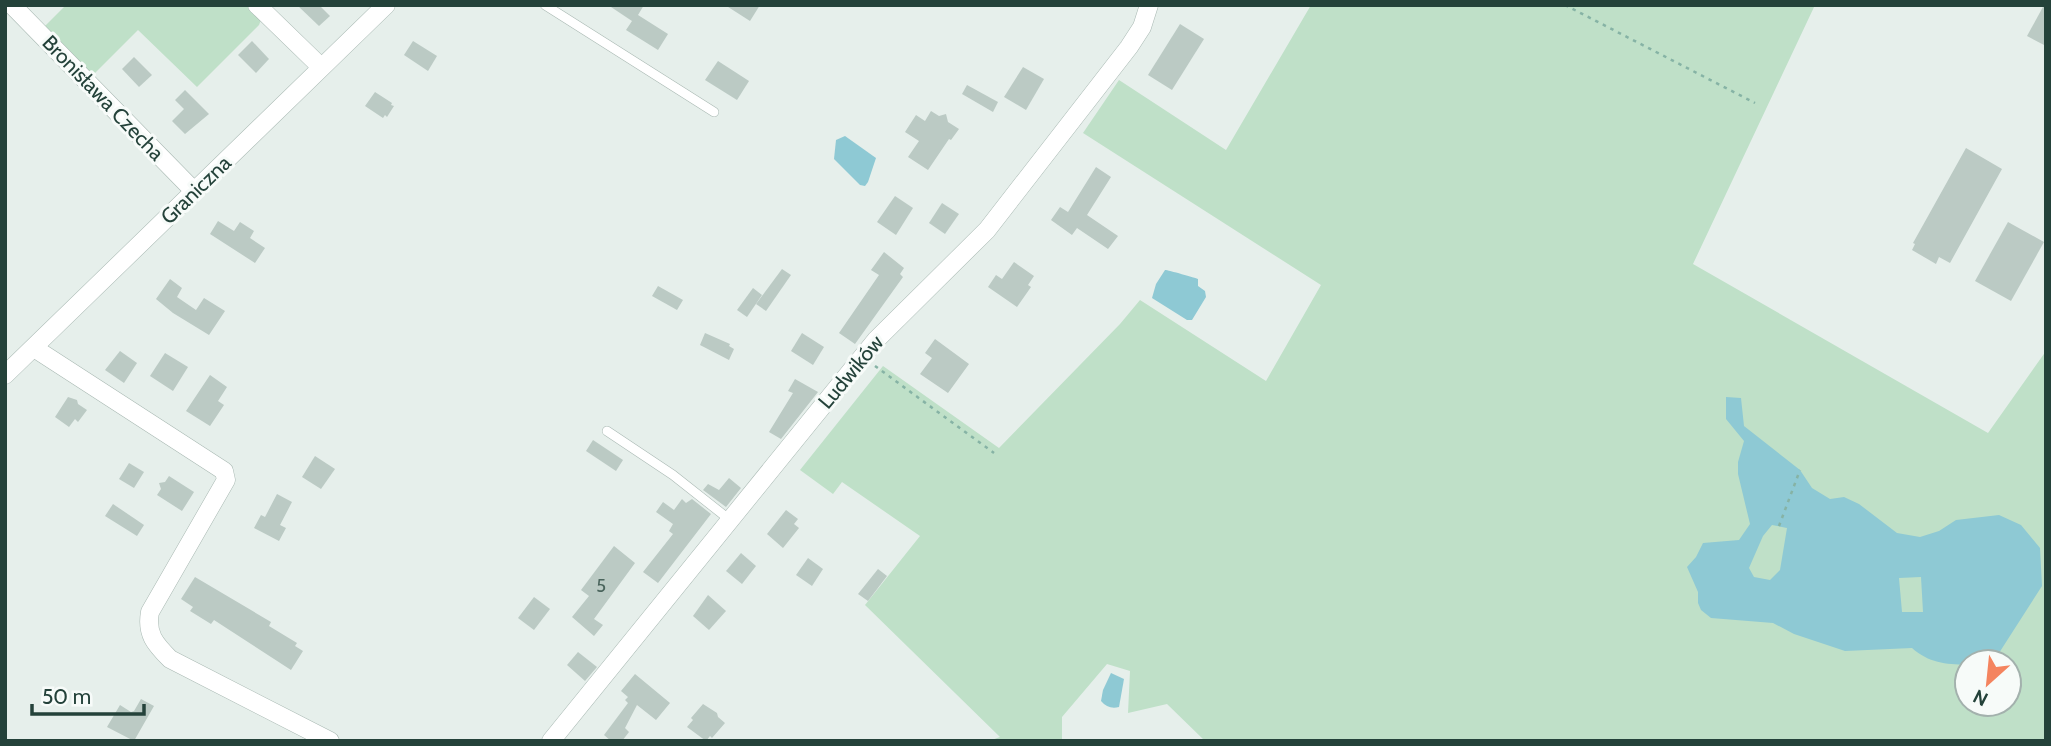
<svg xmlns="http://www.w3.org/2000/svg" width="2051" height="746" font-family="Cabin,sans-serif">
<style>
.green{fill:#bfe0c8;fill-rule:evenodd}
.water{fill:#8ec9d4;fill-rule:evenodd}
.building{fill:#bbcac4}
.lines{fill:none;stroke-linecap:round;stroke-linejoin:round}
.service-casing{stroke:#a8b8b2;stroke-width:10}
.minor-casing{stroke:#a8b8b2;stroke-width:19}
.path{stroke:#86b3a5;stroke-width:2.5;stroke-dasharray:3.5 5;stroke-linecap:butt}
.service{stroke:#fff;stroke-width:9}
.minor{stroke:#fff;stroke-width:18}
.labels{text-anchor:middle;stroke-width:6;stroke-linejoin:round;paint-order:stroke}
.number-label{font-size:18px;fill:#4a645c}
.street-label{font-size:21px;fill:#24423a;stroke:#f7fbf9}
</style>
<rect width="100%" height="100%" fill="#e6efeb"/>
<g class="green">
<polygon points="66,5 249,5 262,17 259,25 197,87 138,30 93,75 45,26"/>
<path d="M1311,5H1815L1693,264L1988,433L2046,351V741H1205L1167,704L1128,713L1130,671L1107,664L1062,717V741H989L1000,737L865,605L920,536L842,482L833,494L800,470L883,366L999,448L1120,324L1140,300L1266,381L1321,285L1083,133L1119,80L1226,150ZM1967,662H2009V704H1967Z"/>
</g>
<g class="water">
<polygon points="845,136 876,158 868,182 865,186 860,185 834,159 836,140"/>
<path d="M1165,270C1168,270 1196,278 1198,279V286L1205,291L1206,297L1192,320H1187L1152,298L1156,284Z"/>
<path d="M1726,397L1741,398L1744,426L1800,470L1812,488L1830,499L1844,497L1859,504L1897,533L1920,537L1939,531L1956,520L1999,515L2021,525L2040,548L2042,586L1999,653L2007,662H1967V665C1945,664 1929,663 1912,648L1845,651L1794,634L1773,623L1711,618L1701,610L1698,603V592L1687,567L1696,557L1703,543L1739,540L1750,524L1738,474V462L1744,441L1726,419ZM1772,525L1787,528L1780,570L1770,580L1754,577L1749,568L1763,536ZM1921,577L1923,612H1902L1899,578Z"/>
<path d="M1111,673L1124,679L1119,707C1112,709 1106,707 1101,701L1103,690Z"/>
</g>
<g class="building">
<polygon points="297,5 319,5 330,16 319,26"/>
<polygon points="608,5 644,5 638,15 668,34 658,50 626,30 632,21"/>
<polygon points="725,5 760,5 750,21"/>
<polygon points="2044,5 2046,5 2046,46 2027,36"/>
<polygon points="1180,24 1204,39 1172,90 1148,75"/>
<polygon points="252,41 269,59 256,73 238,55"/>
<polygon points="413,41 437,56 428,71 404,55"/>
<polygon points="134,57 152,75 139,87 122,69"/>
<polygon points="718,61 749,81 737,100 705,80"/>
<polygon points="1023,67 1044,79 1026,110 1004,97"/>
<polygon points="967,85 998,102 993,112 962,94"/>
<polygon points="185,90 209,114 185,134 172,121 184,109 175,100"/>
<polygon points="375,92 392,103 391,105 394,106 387,117 385,115 383,118 365,106"/>
<polygon points="931,111 939,116 946,114 948,122 959,129 951,140 949,139 928,170 908,157 919,141 905,132 916,115 925,121"/>
<polygon points="1966,148 2002,169 1950,263 1939,257 1936,264 1912,250 1915,244 1913,243"/>
<polygon points="1096,167 1111,177 1087,215 1118,236 1108,249 1077,228 1072,235 1051,220 1060,207 1068,212"/>
<polygon points="895,196 913,208 896,235 877,222"/>
<polygon points="942,203 959,214 945,234 929,223"/>
<polygon points="218,221 234,231 240,222 254,231 250,238 265,248 255,263 210,234"/>
<polygon points="2008,222 2044,242 2011,301 1975,281"/>
<polygon points="884,252 904,268 900,274 903,277 855,344 839,333 879,275 871,270"/>
<polygon points="1014,262 1034,276 1028,285 1031,287 1017,307 988,287 996,275 1002,279"/>
<polygon points="782,269 791,275 766,311 756,304"/>
<polygon points="170,279 182,288 177,297 196,310 204,298 225,311 209,335 173,313 156,299"/>
<polygon points="658,286 683,300 677,310 652,296"/>
<polygon points="753,288 762,295 747,317 737,310"/>
<polygon points="705,333 730,344 729,346 734,349 729,360 700,345"/>
<polygon points="802,333 824,347 813,365 791,351"/>
<polygon points="935,339 969,364 948,393 920,374 932,358 925,353"/>
<polygon points="120,351 137,363 124,383 105,370"/>
<polygon points="165,353 188,367 173,391 150,376"/>
<polygon points="210,375 227,387 218,401 224,405 210,426 186,411"/>
<polygon points="795,379 818,392 781,439 769,432 793,393 788,391"/>
<polygon points="68,397 77,400 78,404 87,410 78,422 75,419 69,427 55,417"/>
<polygon points="593,440 623,460 616,471 586,451"/>
<polygon points="315,456 335,469 321,489 302,477"/>
<polygon points="129,463 144,472 134,488 119,479"/>
<polygon points="169,476 194,492 182,511 157,495 161,489 159,483 165,482"/>
<polygon points="729,478 741,488 726,507 703,490 708,484 719,490"/>
<polygon points="277,494 292,502 280,525 286,528 279,541 254,528 261,515 265,517"/>
<polygon points="682,499 686,503 692,499 711,514 658,583 643,572 673,534 669,531 673,524 656,512 663,502 674,510"/>
<polygon points="113,504 144,525 137,536 105,516"/>
<polygon points="786,510 798,519 794,524 799,528 783,548 767,534"/>
<polygon points="614,546 635,563 594,619 603,625 594,636 572,617 589,596 581,590"/>
<polygon points="741,553 756,566 742,584 726,571"/>
<polygon points="808,558 823,569 812,586 796,575"/>
<polygon points="878,569 887,576 868,601 858,594"/>
<polygon points="195,577 271,622 269,626 297,643 295,646 303,651 291,670 214,620 211,624 190,611 193,607 181,599"/>
<polygon points="708,595 726,611 709,630 693,616"/>
<polygon points="534,597 550,609 534,630 518,618"/>
<polygon points="578,652 597,667 585,681 567,665"/>
<polygon points="635,674 670,703 656,720 637,705 625,728 629,732 622,741 611,741 604,735 628,703 625,700 628,697 621,691"/>
<polygon points="141,699 154,706 134,741 107,727 120,705 131,712 134,711"/>
<polygon points="703,704 717,713 718,717 725,723 712,738 710,736 706,741 687,727 693,720 691,718"/>
</g>
<g class="lines">
<defs>
<g id="service">
<polyline points="545,5 714,112"/>
<polyline points="607,431 673,475 730,520"/>
</g>
<g id="minor">
<polyline points="12,5 194,191"/>
<polyline points="257,5 321,67"/>
<path d="M34,348L224,471L226,480L150,612C146,634 155,644 170,659L330,741"/>
<polyline points="5,375 386,5"/>
<polyline points="551,741 876,340 987,230 1129,47 1142,27 1149,5"/>
</g>
</defs>
<use href="#service" class="service-casing"/>
<use href="#minor" class="minor-casing"/>
<g class="path">
<polyline points="1565,5 1755,103"/>
<polyline points="875,366 994,453"/>
<polyline points="1779,526 1800,470"/>
</g>
<use href="#service" class="service"/>
<use href="#minor" class="minor"/>
</g>
<g class="labels">
<g class="number-label">
<text x="601" y="592">5</text>
</g>
<g class="street-label">
<text transform="translate(103 98) rotate(46)" y="7">Bronisława Czecha</text>
<text transform="translate(196 190) rotate(-44)" y="7">Graniczna</text>
<text transform="translate(851 372) rotate(-50)" y="7">Ludwików</text>
</g>
</g>
<rect width="2051" height="746" fill="none" stroke="#24423a" stroke-width="14"/>
<g transform="translate(1988 683) rotate(207)"><circle r="33" fill="#f7fbf9" stroke="#a3b1ad" stroke-width="2"/>
<path d="M0-5L12 26L0 18L-12 26Z" fill="#f4845f"/>
<text y="-10" font-size="19" font-weight="bold" text-anchor="middle" fill="#24423a">N</text>
</g>
<path d="M32 704v10h112v-10" fill="none" stroke="#24423a" stroke-width="3.5"/>
<text x="42" y="704" font-size="21" fill="#24423a" stroke="#f7fbf9" stroke-width="5" paint-order="stroke">50 m</text>
</svg>
